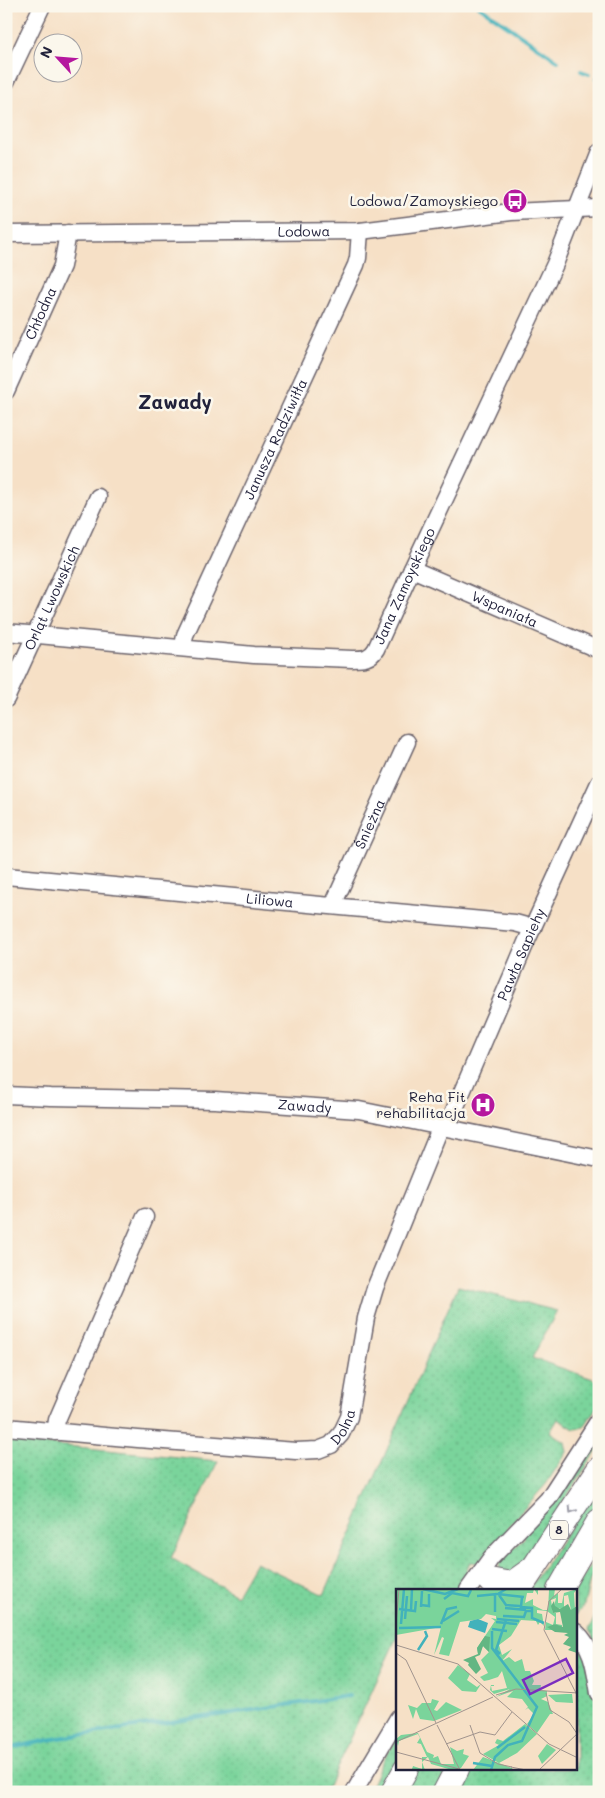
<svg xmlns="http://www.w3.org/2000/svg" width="605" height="1798" font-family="Mali,sans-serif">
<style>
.grass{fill:url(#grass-dots);stroke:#4e7b6b}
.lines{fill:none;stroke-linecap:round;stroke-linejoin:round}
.stream{stroke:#42b2bb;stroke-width:4}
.minor-casing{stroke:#6c646c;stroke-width:19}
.highway-casing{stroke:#6c646c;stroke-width:26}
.minor{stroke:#fff;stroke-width:16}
.highway{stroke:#fff;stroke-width:24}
.oneway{stroke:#9c9ca7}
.labels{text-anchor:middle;stroke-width:5;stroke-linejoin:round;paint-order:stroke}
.shield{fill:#fbf7ec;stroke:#636270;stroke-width:1}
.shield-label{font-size:12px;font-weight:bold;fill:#22223b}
.poi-label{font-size:14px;fill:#22223b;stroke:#fbf7ec;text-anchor:end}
.street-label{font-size:14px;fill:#22223b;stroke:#fbf7ec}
.district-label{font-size:19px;font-weight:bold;fill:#22223b;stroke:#fbf7ec}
.inset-river{fill:none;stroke:#42b2bb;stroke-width:2.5}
.inset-road{fill:none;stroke:#a1948e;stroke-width:1}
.view{fill:#7b2cbf;fill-opacity:0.15;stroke:#7b2cbf;stroke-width:2.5}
.inset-edge{fill:none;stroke:#22223b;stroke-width:2.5}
</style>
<defs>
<pattern id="grass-dots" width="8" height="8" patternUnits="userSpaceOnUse" patternTransform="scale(1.25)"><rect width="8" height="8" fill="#7ad49b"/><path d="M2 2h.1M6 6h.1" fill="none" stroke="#69b686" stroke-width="1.8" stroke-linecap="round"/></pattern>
</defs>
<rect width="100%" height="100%" fill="#fbf7ec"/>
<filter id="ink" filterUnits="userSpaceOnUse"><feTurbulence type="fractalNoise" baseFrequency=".02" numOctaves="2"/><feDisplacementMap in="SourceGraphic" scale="10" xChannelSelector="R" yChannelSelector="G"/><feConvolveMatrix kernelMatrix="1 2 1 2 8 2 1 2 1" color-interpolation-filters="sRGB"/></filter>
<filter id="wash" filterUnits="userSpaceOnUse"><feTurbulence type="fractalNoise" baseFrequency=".0096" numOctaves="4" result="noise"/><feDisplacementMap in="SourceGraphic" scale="20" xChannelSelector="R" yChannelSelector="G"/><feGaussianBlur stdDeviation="1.12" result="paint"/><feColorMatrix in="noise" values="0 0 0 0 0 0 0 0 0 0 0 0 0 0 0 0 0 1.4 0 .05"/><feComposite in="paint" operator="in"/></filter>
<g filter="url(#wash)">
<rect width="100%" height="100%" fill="#f6e0c6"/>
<g class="grass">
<polygon points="458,1286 557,1311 532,1358 599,1381 599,1403 584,1427 574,1429 558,1419 550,1432 565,1442 567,1452 546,1484 507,1528 509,1530 478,1563 470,1562 467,1569 471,1576 462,1590 398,1590 397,1637 325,1792 6,1792 6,1440 218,1461 171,1558 236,1595 255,1562 324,1595"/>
<polygon points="599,1433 599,1448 512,1578 499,1572 500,1562 525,1537 522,1534"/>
<polygon points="599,1486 599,1508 551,1590 528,1590"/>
<polygon points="599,1551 599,1560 590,1580 584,1605 576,1615 575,1590"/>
<polygon points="599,1608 599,1792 456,1792 473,1769 576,1769 576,1645 581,1651 595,1640 589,1630"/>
<polygon points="397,1736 397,1761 382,1792 369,1792 381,1764"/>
<polygon points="414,1769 449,1769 436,1792 402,1792"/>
</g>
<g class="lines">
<g class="stream">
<polyline points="479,6 558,61"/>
<polyline points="581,71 589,74"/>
<polyline points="597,78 599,79"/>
<polyline points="6,1749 59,1738 349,1696"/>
</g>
</g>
</g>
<g filter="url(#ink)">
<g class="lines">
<defs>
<g id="minor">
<polyline points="6,82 42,6"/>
<path id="s1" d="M6,234L360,231L511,212L599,208"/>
<path id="s2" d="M6,391L62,266L68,233"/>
<path id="s3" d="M412,569L599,650"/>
<path id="s4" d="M6,632L254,655L352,659C363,659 370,659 376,649L412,569L555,264L599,152"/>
<path id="s5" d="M183,647L185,635L356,265L358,258L360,231"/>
<path id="s6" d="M6,699L98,497"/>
<path id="s7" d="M6,876L515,923L533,928"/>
<path id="s8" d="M333,905L407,742"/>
<path id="s9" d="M6,1095L51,1097L215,1100L359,1110L599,1159"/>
<path id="s10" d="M447,1127L528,938L599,783"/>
<path id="s11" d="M6,1427L138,1439L296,1451L318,1450L331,1445L341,1434L349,1417L366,1318L375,1288L441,1126"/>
<polyline points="55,1432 57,1420 145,1217"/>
<polyline points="468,1590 491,1558 548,1499 599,1420"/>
<path d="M576,1632C594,1648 595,1671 599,1693"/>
<polyline points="354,1792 398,1718"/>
</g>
<g id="highway">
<polyline points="489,1580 511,1584 532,1569"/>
<polyline points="519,1590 599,1469"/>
<polyline points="559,1590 599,1521"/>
<polyline points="393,1792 406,1769"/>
<polyline points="445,1792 457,1769"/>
</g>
</defs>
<use href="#minor" class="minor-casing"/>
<use href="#highway" class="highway-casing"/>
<use href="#minor" class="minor"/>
<use href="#highway" class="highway"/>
</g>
<defs><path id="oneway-chevron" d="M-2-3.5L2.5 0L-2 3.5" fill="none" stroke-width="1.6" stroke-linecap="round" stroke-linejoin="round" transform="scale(1.25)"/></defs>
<use class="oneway" href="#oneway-chevron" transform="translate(572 1510) rotate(123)"/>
</g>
<defs>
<symbol id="bus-disc" viewBox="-11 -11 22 22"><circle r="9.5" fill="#b5179e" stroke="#fbf7ec"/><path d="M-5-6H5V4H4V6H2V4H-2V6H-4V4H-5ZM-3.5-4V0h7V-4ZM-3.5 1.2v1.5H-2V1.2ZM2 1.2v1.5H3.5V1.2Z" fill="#fff"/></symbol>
<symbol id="hospital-disc" viewBox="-11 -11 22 22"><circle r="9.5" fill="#b5179e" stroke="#fbf7ec"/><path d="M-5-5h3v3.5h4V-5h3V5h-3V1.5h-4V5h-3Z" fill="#fff"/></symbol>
</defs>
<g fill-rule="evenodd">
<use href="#bus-disc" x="501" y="187" width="28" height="28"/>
<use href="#hospital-disc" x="469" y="1091" width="28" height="28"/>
</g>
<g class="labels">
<rect class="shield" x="550" y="1520.5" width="18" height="19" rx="4"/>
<g class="shield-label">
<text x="559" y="1534">8</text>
</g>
<g class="poi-label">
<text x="498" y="206">Lodowa/Zamoyskiego</text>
<text x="466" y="1102">Reha Fit<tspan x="466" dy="16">rehabilitacja</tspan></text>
</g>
<g class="street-label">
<text dy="5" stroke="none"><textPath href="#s1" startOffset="298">Lodowa</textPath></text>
<text dy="5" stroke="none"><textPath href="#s2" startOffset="85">Chłodna</textPath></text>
<text dy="5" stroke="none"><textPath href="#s5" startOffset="228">Janusza Radziwiłła</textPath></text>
<text dy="5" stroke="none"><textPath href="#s4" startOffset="444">Jana Zamoyskiego</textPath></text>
<text dy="5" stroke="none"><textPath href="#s6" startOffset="111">Orląt Lwowskich</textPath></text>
<text dy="5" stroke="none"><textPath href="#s3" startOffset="101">Wspaniała</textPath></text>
<text dy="5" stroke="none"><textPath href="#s8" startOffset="89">Śnieżna</textPath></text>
<text dy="5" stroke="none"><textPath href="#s7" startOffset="265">Liliowa</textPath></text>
<text dy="5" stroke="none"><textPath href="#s10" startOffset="188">Pawła Sapiehy</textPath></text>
<text dy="5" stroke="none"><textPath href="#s9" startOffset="299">Zawady</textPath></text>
<text dy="5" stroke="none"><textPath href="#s11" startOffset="349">Dolna</textPath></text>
</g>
<g class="district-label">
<text x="175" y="409">Zawady</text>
</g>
</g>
<g transform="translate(396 1589)">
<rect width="181" height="181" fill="#f6e0c6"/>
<path d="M0,0H142V6L138,0L137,4H131L129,14L137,10V16L147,21H152L153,1L159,0L158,7L162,4V14H166L168,4L181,0L178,4L179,21H175L172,6L168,7V19L165,20L158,18L160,9L155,11L157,24H160V35L166,36V39L159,35L157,37L152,38L158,41H149L150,33L157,36L159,28L151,22L141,21V24L146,25L148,37L144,33L142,36L140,32L125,31L115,47L103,56L106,66L116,60L106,72L113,68L119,73L126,70L129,82H134L138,92L136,96H145L144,101L151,102V107L145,110L152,113L157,125H154L161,127L154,125L141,144L131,135L138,125L132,119L129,121L132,118L126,110L111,108L117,102L100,108L114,100L98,105L94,101L95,96H98V97H95L96,102L111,99L106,82L102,88L93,91L88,92L84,88L92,84L85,71L93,63L87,57L82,65L81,59L99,32L95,29L100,30V27L90,25L85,30L64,33L53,67L43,65L48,49L46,48L38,66L45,38L0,46ZM62,76L74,85L71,91L81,98L85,95L80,103L66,102L52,89ZM170,105H176L177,114L160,113L152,106ZM36,110L43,112L38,121L41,122L50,113L66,121L38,132L24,130L20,120L17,130L12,116L21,119L26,114H35ZM129,135L141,145L121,164L103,174L87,165L103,156L99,154L101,150L107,152ZM22,144L31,163L38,166L37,169L42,167L45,175H58L54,158L61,162L68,160L67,165L73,167L65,179L56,181L35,175L32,168L26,173L29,181L16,180L17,177L26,180V168H31L25,155L21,154L24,149L22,145L3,152L2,157L0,150L5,146ZM87,168L116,179L117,181H77Z" fill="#7ad49b"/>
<path d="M158,12L159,17L164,20L172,15L175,21L181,17V64L172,61L175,58L167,55L173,48L168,46L172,44L159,43L151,38L159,35L167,38L164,23L157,24L155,17ZM89,47L94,48L93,63L87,57L84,66L79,68L85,80L80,85L72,76L73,74L67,71L82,65L81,59Z" fill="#63b683"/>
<path d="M151,155L160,161L146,175L142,167Z" fill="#7ad49b"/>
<path d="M82,30L92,34L89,44L72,38L74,32Z" fill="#42b2bb"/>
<path class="inset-river" d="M27,0L49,5L62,0M110,0L102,5L128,8M99,6V23M103,6L110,16L124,17M81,7L101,5M126,8L125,18L136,19V29L148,34M48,10L56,4L72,7L75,1M25,16L33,17V5M25,18L26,2M109,19L130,21M3,20L19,22L20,12M15,21L16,0M107,27L128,28L130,22H135M9,30L11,7M101,30L123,32M47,32L63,22M100,33L121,35M5,35L8,0M45,35L51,20L61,18M3,39L45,38M96,40L111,42M22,61L31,47L29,42M104,65L100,61L110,31M101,159L129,138M77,174L96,177M95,181L99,168L112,156L126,152L141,118L96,59V42"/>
<path class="inset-road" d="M166,0L153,12L148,41L182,108M0,35L3,0M0,56L62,75L97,106M0,64L10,71L40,134M150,104L154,121L173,133L182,146M97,106L153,155L182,169M100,106L120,100L182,104M41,136L64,181M74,136L84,164L102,175L116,178M0,153L97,108M50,155L84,143L99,146L116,123M0,163L67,181M115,178L130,181M143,181L182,144"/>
<path class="view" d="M170,70L177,84L134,105L127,91Z"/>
<rect width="181" height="181" class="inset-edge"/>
</g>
<rect width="605" height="1798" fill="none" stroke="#fbf7ec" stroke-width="25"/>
<g transform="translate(58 58) rotate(296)"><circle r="24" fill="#fbf7ec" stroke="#a4a2a5"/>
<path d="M0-4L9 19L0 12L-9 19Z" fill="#b5179e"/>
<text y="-8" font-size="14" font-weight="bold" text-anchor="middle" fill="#22223b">N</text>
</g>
</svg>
